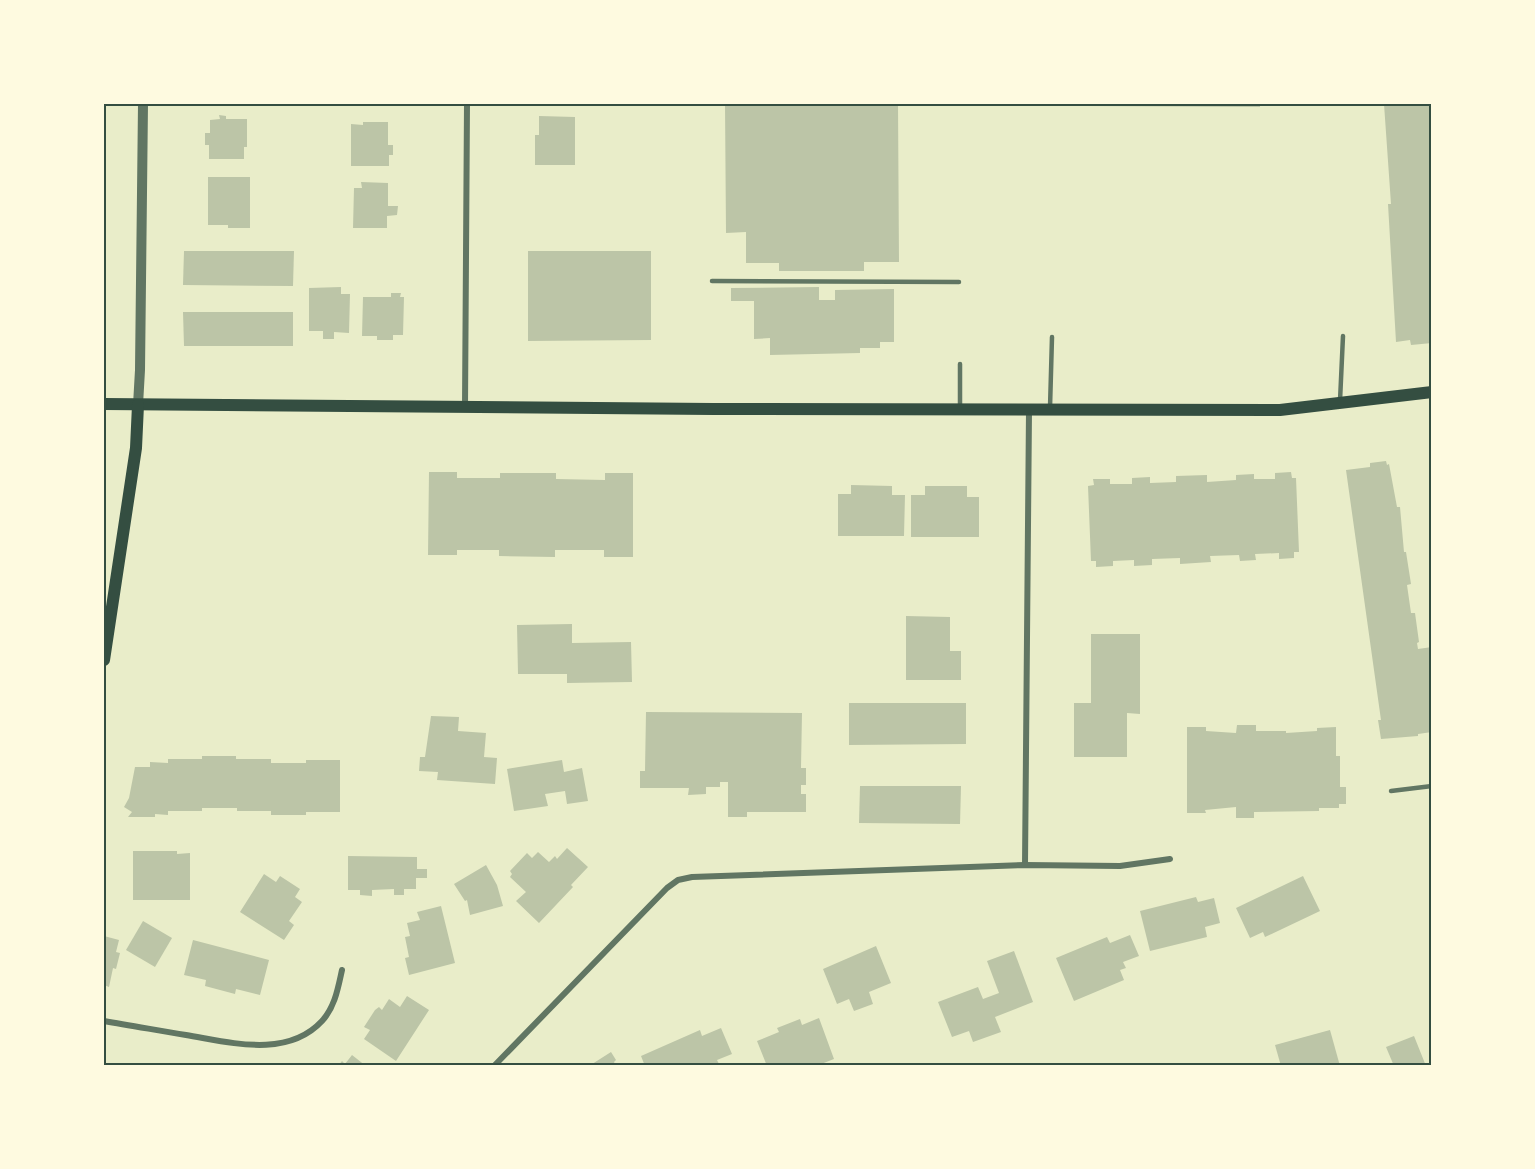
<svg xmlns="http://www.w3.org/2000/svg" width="1535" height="1169" font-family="'Space Grotesk',sans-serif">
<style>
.building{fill:#bcc5a7}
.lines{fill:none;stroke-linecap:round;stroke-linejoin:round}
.service{stroke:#617663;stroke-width:4.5}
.minor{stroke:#617663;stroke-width:6}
.tertiary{stroke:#617663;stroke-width:10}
.secondary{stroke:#344e41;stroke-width:12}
.neatline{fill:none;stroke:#344e41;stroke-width:2}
</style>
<rect width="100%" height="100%" fill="#e9edc9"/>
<g class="building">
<polygon points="725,104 898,104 899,262 864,262 864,271 779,271 779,263 746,263 746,232 726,233"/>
<polygon points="1087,104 1260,104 1260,107 1087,106"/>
<polygon points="1384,104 1432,104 1432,343 1411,345 1410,340 1396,342 1388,204 1391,204"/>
<polygon points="219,115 226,116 226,119 247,119 247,147 244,147 244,159 209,159 209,145 205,145 205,133 210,133 210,120 220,119"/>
<polygon points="539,116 575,117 575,165 535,165 535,135 539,135"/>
<polygon points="363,122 388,122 388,145 393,145 393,155 389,155 389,166 351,166 351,124 363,125"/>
<polygon points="208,177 250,177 250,228 228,228 228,225 208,225"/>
<polygon points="361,182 388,183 388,206 398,206 397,215 387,216 387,228 353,228 354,188 362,188"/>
<polygon points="184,251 294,251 293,286 183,285"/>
<polygon points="528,251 651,251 651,340 528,341"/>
<polygon points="341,287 341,294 350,294 349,333 334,332 334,339 323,339 323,331 309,331 309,288"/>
<polygon points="819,287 819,300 835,300 835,290 894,289 894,342 880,342 880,348 860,348 860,353 770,355 770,338 754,339 754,301 731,301 731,288"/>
<polygon points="391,293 401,293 400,297 404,297 403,335 393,335 393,340 377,340 377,336 362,336 363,297 391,297"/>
<polygon points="183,312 293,312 293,346 184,346"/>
<polygon points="1386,461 1387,465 1389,464 1397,507 1400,507 1404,552 1406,552 1411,584 1407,585 1411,613 1415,613 1419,642 1417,643 1418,649 1432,647 1432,732 1418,734 1418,736 1381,739 1378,720 1381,720 1346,470 1370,467 1370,463"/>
<polygon points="429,472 457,472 457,478 500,478 500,473 556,473 556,479 605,480 605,473 633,473 633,557 604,557 604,550 555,550 555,557 499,556 499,550 457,550 457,555 428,555"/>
<polygon points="1291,472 1292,478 1296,478 1299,552 1294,552 1294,558 1279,559 1279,553 1255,554 1256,560 1240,561 1239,555 1210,556 1211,562 1180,564 1180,558 1152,559 1152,565 1134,566 1134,560 1113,561 1113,566 1096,567 1096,561 1091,561 1088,486 1094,485 1093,479 1110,479 1110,484 1132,484 1132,478 1150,477 1150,483 1176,482 1176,476 1207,475 1207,482 1236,480 1236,475 1254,474 1254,479 1275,479 1275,473"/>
<polygon points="851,485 892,486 892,495 905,495 904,536 838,536 838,494 851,494"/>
<polygon points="925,486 967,486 967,497 979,497 979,537 911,537 911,495 925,495"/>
<polygon points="906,616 950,617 950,651 961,651 961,680 906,680"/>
<polygon points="572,624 572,643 631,642 632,682 567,683 567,674 518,674 517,625"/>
<polygon points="1091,634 1140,634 1140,714 1127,713 1127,757 1074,757 1074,703 1091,703"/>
<polygon points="849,703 966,703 966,744 849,745"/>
<polygon points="646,712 802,713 801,768 806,768 806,785 801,785 801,794 806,794 806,812 747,812 747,817 728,817 728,782 720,782 720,787 706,787 706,794 688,795 689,788 640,788 640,771 645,771"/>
<polygon points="431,716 459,717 458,731 486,733 484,757 497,758 495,784 437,780 438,772 419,771 420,757 425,757"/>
<polygon points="1237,725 1256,725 1256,731 1286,731 1286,733 1317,731 1317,728 1336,727 1336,756 1340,756 1340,787 1346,787 1346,804 1339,804 1339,808 1319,808 1319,811 1254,812 1254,818 1236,818 1236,807 1205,810 1206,813 1187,813 1187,727 1206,727 1206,731 1236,733"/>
<polygon points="202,756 236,756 236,759 271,759 271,763 306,763 306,760 340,760 340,812 306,812 306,815 271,815 271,811 237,811 237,808 202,808 202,811 168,811 168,815 155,814 155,817 128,817 132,812 124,807 129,798 135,767 150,767 150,762 168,763 168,759 202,759"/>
<polygon points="562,760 564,772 582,768 588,801 567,804 565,791 545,794 548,806 514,811 507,769"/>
<polygon points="860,786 961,786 960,824 859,823"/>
<polygon points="567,848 588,867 571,885 573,887 539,923 516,901 526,892 510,877 512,874 510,871 527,853 532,858 538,852 549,862 555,856 557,859"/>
<polygon points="133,851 177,851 177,854 190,853 190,900 133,900"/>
<polygon points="348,856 417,857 417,869 427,869 427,878 416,878 416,889 404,889 404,895 394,895 394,889 372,890 372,896 360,895 360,890 348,890"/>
<polygon points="486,865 497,885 503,906 470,915 467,900 465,901 454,884"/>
<polygon points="264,874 276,882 280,876 300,889 295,897 302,902 289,921 294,925 284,940 240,912"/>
<polygon points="1303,876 1320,911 1265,937 1263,932 1250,938 1236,908"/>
<polygon points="1196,897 1198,902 1214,898 1220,923 1205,927 1207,937 1150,951 1140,911"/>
<polygon points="441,906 455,963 409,975 405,958 409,957 405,937 410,936 407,923 420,920 417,912"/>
<polygon points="143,921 172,938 155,967 126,950"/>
<polygon points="1130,935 1139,956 1123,962 1126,968 1120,970 1124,980 1074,1001 1056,958 1107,937 1110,943"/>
<polygon points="104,936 119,940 116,952 120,953 116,969 113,968 109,987 104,985"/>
<polygon points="193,940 269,960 260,995 236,989 235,994 205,986 206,980 184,975"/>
<polygon points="876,946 891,983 869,992 873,1004 854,1011 849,999 837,1004 823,969"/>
<polygon points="1014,951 1033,1002 995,1017 1001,1032 973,1042 969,1031 952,1037 938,1002 978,987 983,999 999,993 987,961"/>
<polygon points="407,996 429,1010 396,1061 364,1039 370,1030 364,1027 375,1010 379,1007 382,1010 389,999 400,1007"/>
<polygon points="819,1018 834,1059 816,1066 767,1066 757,1041 779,1032 777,1028 800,1019 802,1025"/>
<polygon points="721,1028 732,1054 717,1060 719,1064 716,1066 645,1066 641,1056 700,1030 702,1036"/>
<polygon points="1330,1030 1340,1066 1281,1066 1275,1045"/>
<polygon points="1414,1036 1426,1066 1394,1066 1386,1047"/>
<polygon points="611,1052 616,1060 614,1062 616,1066 589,1066"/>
<polygon points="352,1055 366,1066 338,1066 342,1061 345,1064"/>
</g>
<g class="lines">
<g class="service">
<polyline points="712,281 959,282"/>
<polyline points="1340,401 1343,336"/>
<polyline points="960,407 960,364"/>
<polyline points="1050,408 1052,337"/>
<polyline points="1391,791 1432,786"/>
</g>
<g class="minor">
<polyline points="465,407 467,104"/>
<polyline points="1025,865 1029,411"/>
<path d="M104,1021C131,1026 158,1030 186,1035C229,1042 287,1059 322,1021C335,1007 338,988 342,970"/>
<polyline points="494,1066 667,888 678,880 692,877 1025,865 1120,866 1170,859"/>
</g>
<polyline class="tertiary" points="138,405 140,370 143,104"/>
<g class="secondary">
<polyline points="104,404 713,409 1280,410 1432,392"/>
<polyline points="104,660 136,448 138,405"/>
</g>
</g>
<rect width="1535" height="1169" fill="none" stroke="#fefae0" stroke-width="210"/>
<rect x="105" y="105" width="1325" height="959" class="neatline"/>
</svg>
